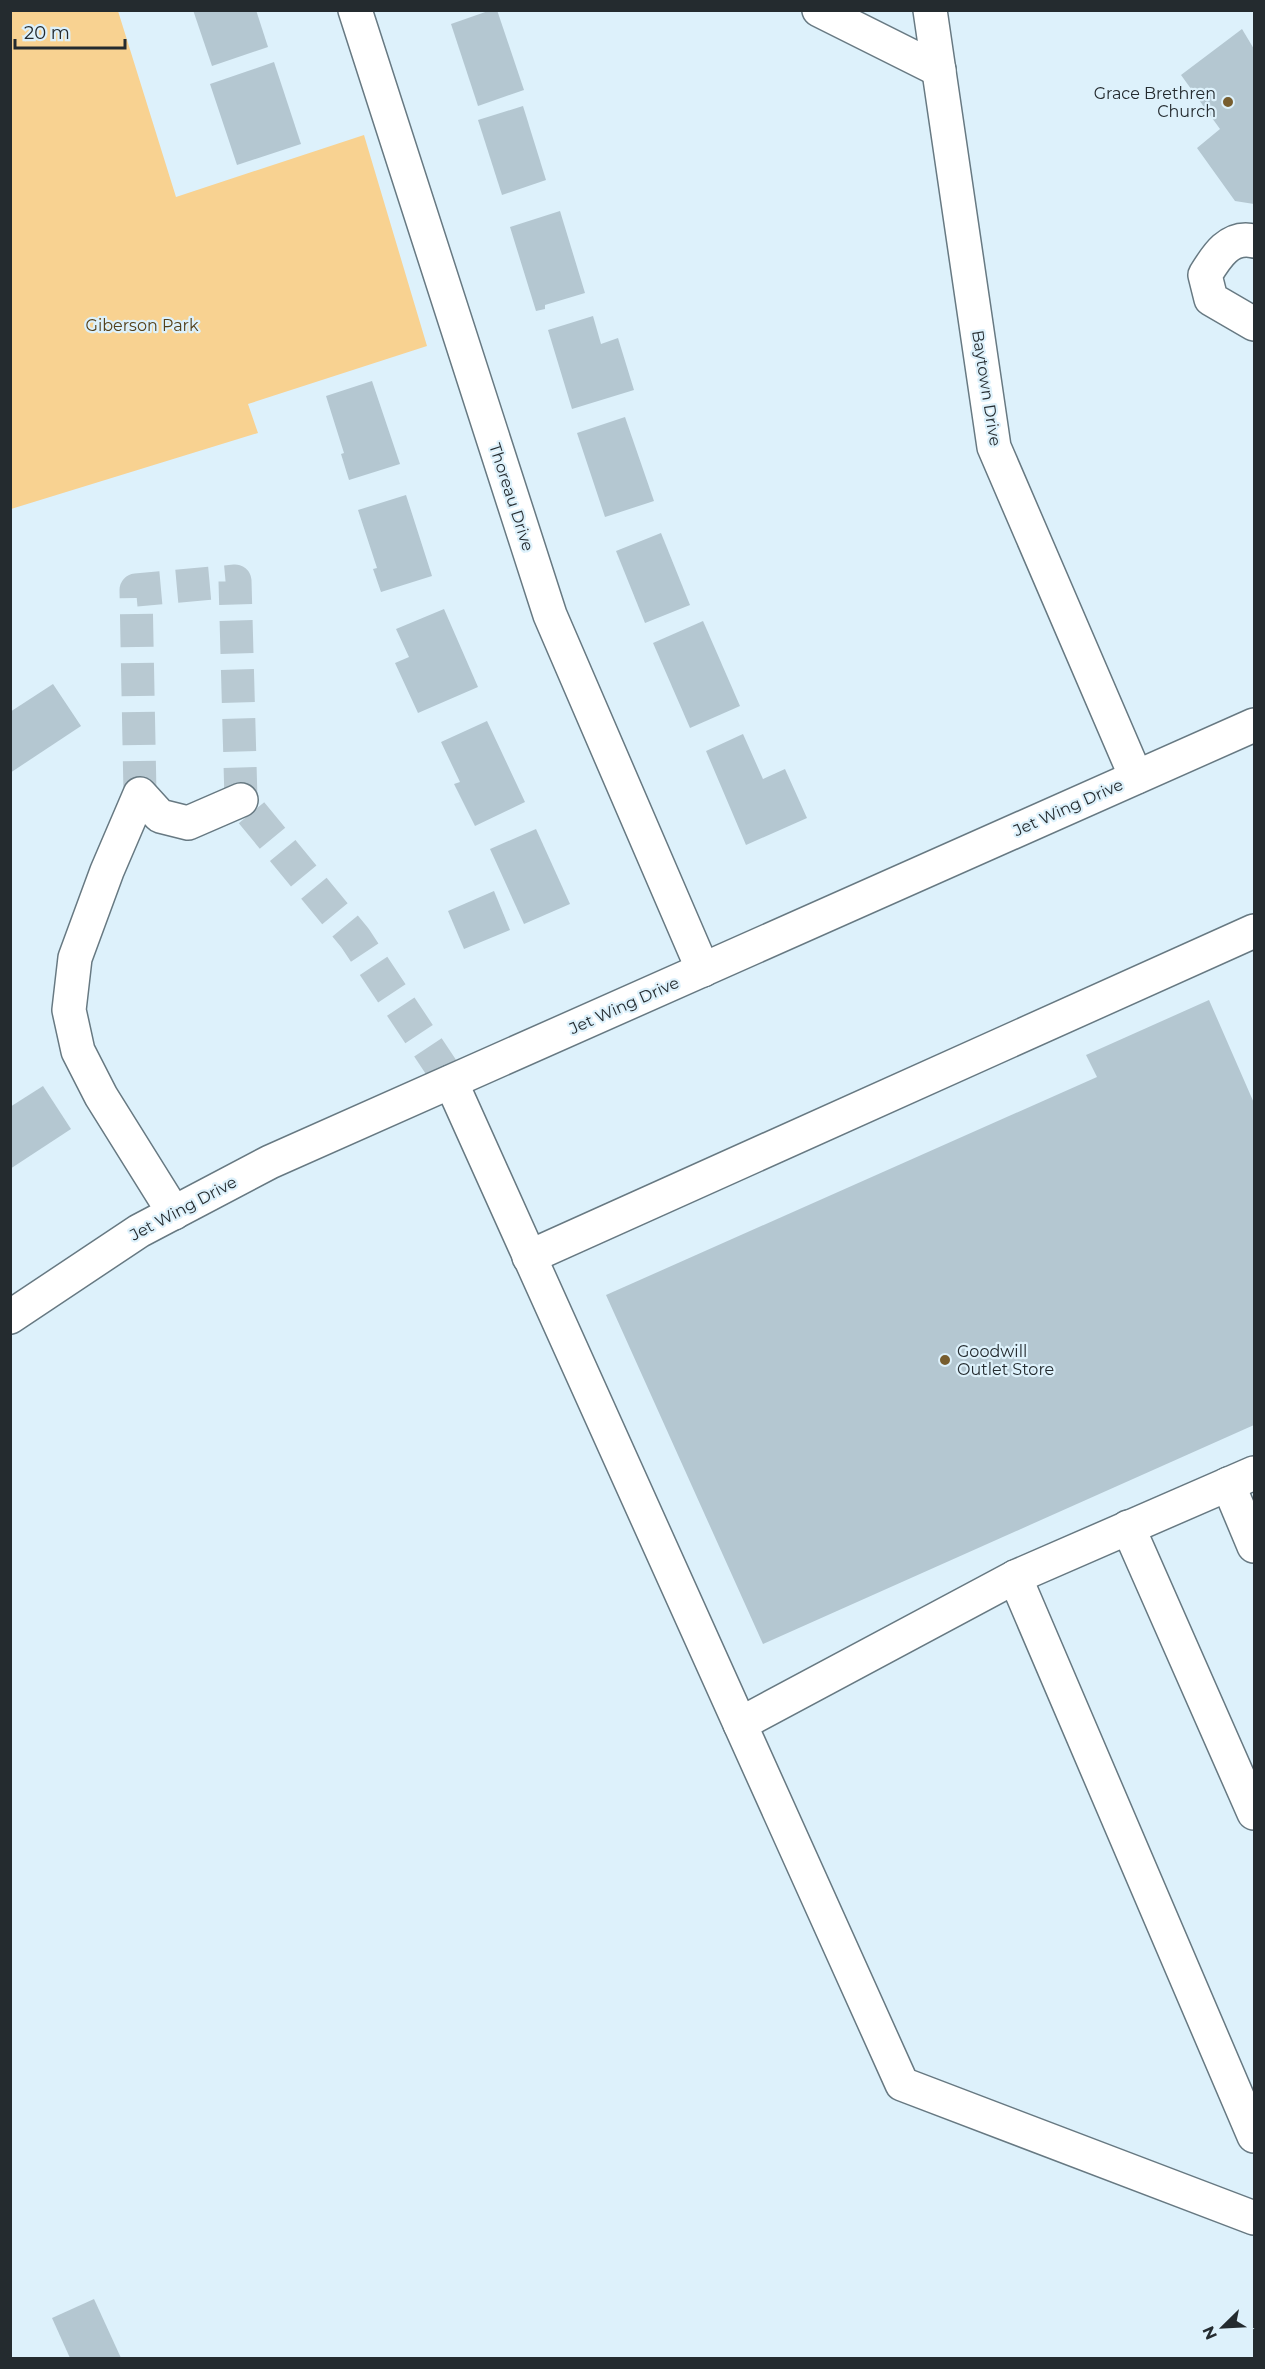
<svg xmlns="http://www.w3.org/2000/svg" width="1265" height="2369" font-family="Montserrat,sans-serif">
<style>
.green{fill:#f8d291}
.building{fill:#b4c7d1}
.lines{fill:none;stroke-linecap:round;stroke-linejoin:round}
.minor-tunnel{stroke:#b8c9d2;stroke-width:33;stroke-dasharray:33 16;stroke-linecap:butt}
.minor-casing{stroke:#677982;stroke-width:36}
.major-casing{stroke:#677982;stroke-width:36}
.minor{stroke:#fff;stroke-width:33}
.major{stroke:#fff;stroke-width:33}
.poi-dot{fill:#775d2e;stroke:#ddf1fb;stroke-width:2}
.labels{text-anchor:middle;stroke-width:4.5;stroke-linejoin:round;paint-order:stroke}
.poi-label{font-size:16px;fill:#242b2f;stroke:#ddf1fb;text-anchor:end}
.park-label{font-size:16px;fill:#533f18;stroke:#ddf1fb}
.street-label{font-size:16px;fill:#242b2f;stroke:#ddf1fb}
</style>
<rect width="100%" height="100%" fill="#ddf1fb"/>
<polygon class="green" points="11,10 118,11 176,197 364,135 427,346 248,404 258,433 11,509"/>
<g class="building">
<polygon points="193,10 256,10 268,47 212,66"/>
<polygon points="491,10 497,10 524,90 478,106 451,24"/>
<polygon points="1242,29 1254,49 1254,204 1235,201 1197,148 1220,129 1181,75"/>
<polygon points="274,62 301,144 237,165 210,84"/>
<polygon points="523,106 546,180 502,195 478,120"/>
<polygon points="560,211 585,293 545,305 545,309 536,311 510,227"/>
<polygon points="593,316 601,344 618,338 634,390 572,409 548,330"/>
<polygon points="372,381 400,464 349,480 341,454 344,453 326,396"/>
<polygon points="625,417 654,501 605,517 577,433"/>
<polygon points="406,495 432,576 381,592 373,569 377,568 358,510"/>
<polygon points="661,533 690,605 645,623 616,551"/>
<polygon points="444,609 478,687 418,713 395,663 409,657 396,629"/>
<polygon points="703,621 740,706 690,728 653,643"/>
<polygon points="53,684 81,726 10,773 10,712"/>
<polygon points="487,721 525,802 475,826 454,784 460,782 441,742"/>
<polygon points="743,734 763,779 785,769 807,818 746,845 706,751"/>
<polygon points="536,829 570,904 524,924 490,849"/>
<polygon points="494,891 510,930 464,949 448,911"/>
<polygon points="1209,1000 1254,1103 1254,1425 763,1644 606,1295 1097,1077 1086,1055"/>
<polygon points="43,1086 71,1129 10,1169 10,1107"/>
<polygon points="94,2299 121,2358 70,2358 52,2318"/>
</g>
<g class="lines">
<polyline class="minor-tunnel" points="140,794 136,590 235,581 241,800 355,938 451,1082"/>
<defs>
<g id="minor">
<polyline points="355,10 550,615 703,970"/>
<polyline points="819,10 939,70"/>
<polyline points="930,10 994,447 1136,777"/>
<path d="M1254,241C1229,235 1216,257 1205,275L1211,299L1254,324"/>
<polyline points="451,1082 902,2084 1254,2218"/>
<polyline points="174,1213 101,1096 78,1051 69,1010 75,958 107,871 140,794 160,816 188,823 241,800"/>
<polyline points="529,1257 1254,931"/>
<polyline points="1228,1484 1254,1546"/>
<polyline points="1128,1527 1254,1813"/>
<polyline points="1015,1577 1254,2136"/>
<polyline points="740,1724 1015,1577 1254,1473"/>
</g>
<polyline id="major" points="10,1317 139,1231 270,1162 1254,725"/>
</defs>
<use href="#minor" class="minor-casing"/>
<use href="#major" class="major-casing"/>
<use href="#minor" class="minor"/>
<use href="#major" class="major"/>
</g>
<g class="poi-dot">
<circle cx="1228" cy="102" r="6"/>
<circle cx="945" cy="1360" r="6"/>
</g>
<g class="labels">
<g class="poi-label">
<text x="1216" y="99">Grace Brethren<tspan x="1216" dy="18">Church</tspan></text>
<text x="957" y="1357" text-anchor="start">Goodwill<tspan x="957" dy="18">Outlet Store</tspan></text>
</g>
<g class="park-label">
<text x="142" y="331">Giberson Park</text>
</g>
<g class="street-label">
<text transform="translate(987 388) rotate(81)" y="6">Baytown Drive</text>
<text transform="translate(512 497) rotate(72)" y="6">Thoreau Drive</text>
<text transform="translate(1068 807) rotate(-24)" y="6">Jet Wing Drive</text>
<text transform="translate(624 1005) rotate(-24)" y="6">Jet Wing Drive</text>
<text transform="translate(183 1208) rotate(-28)" y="6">Jet Wing Drive</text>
</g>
</g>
<rect width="1265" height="2369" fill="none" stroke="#242b2f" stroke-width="24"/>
<g transform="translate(1223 2327) rotate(246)" stroke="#ddf1fb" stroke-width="4.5" paint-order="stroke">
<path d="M0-4.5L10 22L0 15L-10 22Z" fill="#242b2f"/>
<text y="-9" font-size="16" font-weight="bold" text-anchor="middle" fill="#242b2f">N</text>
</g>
<path d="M15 39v9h110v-9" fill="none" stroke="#242b2f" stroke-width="3"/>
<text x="24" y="39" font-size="18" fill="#242b2f" stroke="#ddf1fb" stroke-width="4.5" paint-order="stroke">20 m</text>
</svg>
